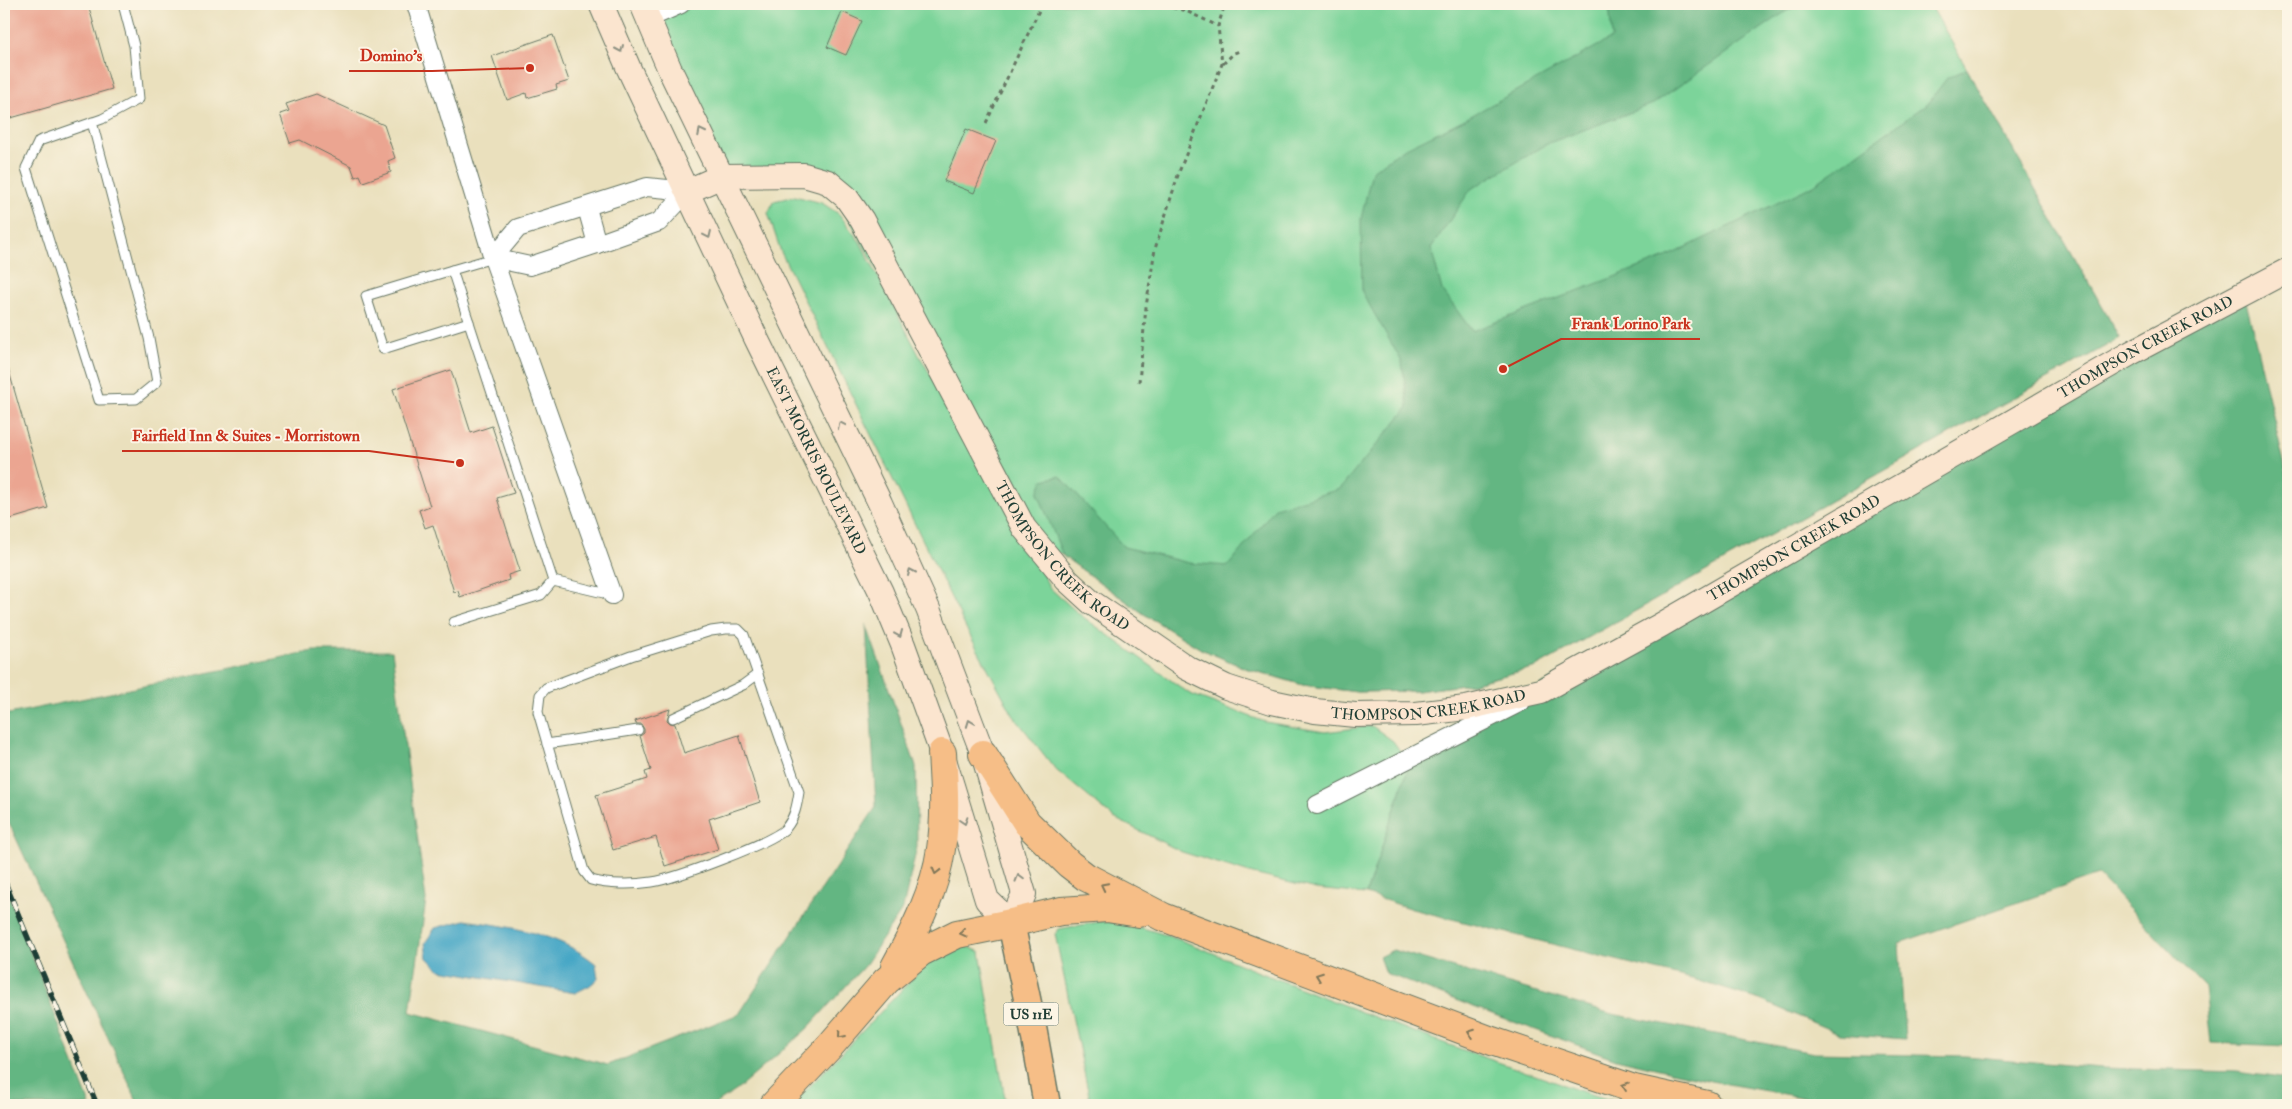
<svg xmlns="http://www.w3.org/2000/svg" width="2292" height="1109" font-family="'IM FELL Double Pica',serif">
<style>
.green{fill:#7bd49a;stroke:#4d8867}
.forest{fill:#64b682;stroke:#427a5b}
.water{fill:#47a7c6;stroke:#33727d}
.building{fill:#eba591}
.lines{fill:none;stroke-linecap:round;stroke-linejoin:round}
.lane-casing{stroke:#667664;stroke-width:11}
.street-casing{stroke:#667664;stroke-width:20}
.secondary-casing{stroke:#667664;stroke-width:26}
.primary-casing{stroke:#667664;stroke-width:29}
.highway-casing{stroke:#667664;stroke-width:30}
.path{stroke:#667664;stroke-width:3;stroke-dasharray:4 4;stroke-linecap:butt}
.lane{stroke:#fff;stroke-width:9}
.street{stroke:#fff;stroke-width:18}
.secondary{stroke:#fbe5cf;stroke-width:24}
.primary{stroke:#f6be87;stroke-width:26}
.highway{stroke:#f6be87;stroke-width:28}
.rail-casing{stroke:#1f3d34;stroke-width:5.5}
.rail{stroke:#fcf5e5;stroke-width:4;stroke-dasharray:11;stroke-linecap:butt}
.oneway{stroke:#8d9182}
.oneway2{stroke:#807759}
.labels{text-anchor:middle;stroke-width:4;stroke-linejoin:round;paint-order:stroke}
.shield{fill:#fcf5e5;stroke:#617469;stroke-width:1}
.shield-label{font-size:14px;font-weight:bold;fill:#1f3d34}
.street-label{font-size:15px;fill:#1f3d34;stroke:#fcf5e5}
.leader{fill:none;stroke:#c8321e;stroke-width:2}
.callout-dot{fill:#c8321e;stroke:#fcf5e5;stroke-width:2}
.callout-label{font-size:16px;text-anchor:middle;font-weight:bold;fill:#c8321e;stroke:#fcf5e5;stroke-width:4;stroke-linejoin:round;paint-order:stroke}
</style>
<rect width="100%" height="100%" fill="#fcf5e5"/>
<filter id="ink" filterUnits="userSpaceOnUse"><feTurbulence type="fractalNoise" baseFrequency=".02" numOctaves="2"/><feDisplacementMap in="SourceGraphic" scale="10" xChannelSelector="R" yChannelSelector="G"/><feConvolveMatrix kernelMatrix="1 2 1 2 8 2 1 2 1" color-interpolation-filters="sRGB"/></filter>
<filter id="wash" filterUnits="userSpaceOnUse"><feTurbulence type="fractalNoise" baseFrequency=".0096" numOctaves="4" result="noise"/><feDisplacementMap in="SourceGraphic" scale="20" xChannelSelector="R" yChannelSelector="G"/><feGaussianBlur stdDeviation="1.12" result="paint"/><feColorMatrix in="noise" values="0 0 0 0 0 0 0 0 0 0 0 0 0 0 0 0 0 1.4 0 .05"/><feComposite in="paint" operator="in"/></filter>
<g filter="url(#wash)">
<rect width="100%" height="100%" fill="#eae0bd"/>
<g class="green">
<polygon points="681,4 1930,4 2120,338 1536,667 1470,684 1417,691 1357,692 1303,685 1245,668 1201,649 1144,614 1024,528 828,182 722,176 647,19"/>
<polygon points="795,196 822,203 839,214 860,242 919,355 989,475 1050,588 1079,614 1190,694 1265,722 1325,732 1372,726 1393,741 1410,765 1366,894 1316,889 1253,874 1182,852 1114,818 1056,770 1013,715 966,628 781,252 768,213 774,201"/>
<path d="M1104,921C1162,927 1214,955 1269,976C1351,1008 1434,1041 1518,1069C1555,1082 1592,1096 1630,1105H1091L1055,934L1059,929Z"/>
<polygon points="967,946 980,952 1006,1105 792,1105 935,955"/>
</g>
<g class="forest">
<polygon points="1609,4 1801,4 1785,12 1653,104 1549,143 1471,189 1431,248 1442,290 1472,331 1664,258 1814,185 1927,104 1947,78 1967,69 2120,338 1536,667 1470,684 1417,691 1357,692 1303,685 1245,668 1201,649 1144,614 1063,556 1038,493 1043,480 1060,476 1124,547 1189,563 1228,566 1275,508 1340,489 1408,407 1402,362 1362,292 1361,219 1372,171 1402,150 1467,118 1612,38"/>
<polygon points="2244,293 2288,479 2288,1046 2211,1043 2205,988 2098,875 1899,943 1905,1039 1840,1034 1760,1000 1696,980 1412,909 1366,894 1412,757"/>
<polygon points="866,624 916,766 917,847 903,908 866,964 808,1028 737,1090 714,1105 139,1105 4,812 4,715 313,651 392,651 426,900 410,1012 608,1065 739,1014 876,807"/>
<polygon points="4,884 90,1105 4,1105"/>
<polygon points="1393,950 1612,1014 1814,1053 1965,1056 2102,1068 2237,1072 2288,1079 2288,1105 1933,1105 1817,1100 1711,1081 1616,1059 1500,1017 1385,973 1379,957"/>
</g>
<path class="water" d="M465,920C511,927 559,933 596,964L598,979L589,986L575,993L440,970L427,958L425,943L435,928Z"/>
<g id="blocks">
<g class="building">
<polygon points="4,4 88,4 112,89 4,120"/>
<polygon points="842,12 862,21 846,55 827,47"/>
<polygon points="553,35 569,81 556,85 557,89 527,98 526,93 507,100 492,56"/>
<polygon points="316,94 384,125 395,158 388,161 391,172 363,182 360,175 355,177 351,166 300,140 290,143 280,114 289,111 286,104"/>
<polygon points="966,129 996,141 974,193 944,181"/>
<polygon points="8,368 48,508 4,521 4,369"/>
<polygon points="451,370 471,433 492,426 514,493 497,498 520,571 508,575 509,580 460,597 458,591 454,592 433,525 425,528 419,510 430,506 393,389"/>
<polygon points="670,709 667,720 670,723 675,724 684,753 739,735 760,802 709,819 718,849 665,866 656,837 613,850 596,795 647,779 645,772 651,770 640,736 644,733 644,729 641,724 636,724 635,721"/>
</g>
</g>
</g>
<g filter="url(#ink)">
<use href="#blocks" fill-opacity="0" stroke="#667664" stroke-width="1"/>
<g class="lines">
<defs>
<g id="lane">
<polyline points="92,122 149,338 157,382 136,399 99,400 26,168 39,141 102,119 139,99 134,46 123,4"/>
<polyline points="493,258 452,270 553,581"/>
<polyline points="452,270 366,296 383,349 469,322"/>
<polyline points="454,622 541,595 553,581 612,595"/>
<path d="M726,629H738L744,635L799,792C797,805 795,817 786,828C774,842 674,879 652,882C633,885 609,885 591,880L584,871L538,712L540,695L546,688L631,656L711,631Z"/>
<polyline points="673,718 743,685 758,674"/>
<polyline points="547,744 638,730"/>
</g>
<g id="street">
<polyline points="416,4 493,258 612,595"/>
<polyline points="647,19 681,4"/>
<polygon points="647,187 688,191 659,222 597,244 530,266 493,258 518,228"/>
<polyline points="587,208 597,244"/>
<polyline points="1317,805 1521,702"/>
</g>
<g id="secondary">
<path id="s1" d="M601,4L629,69L756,338L881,592L903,645L942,753L987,900L1011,923L1024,894L983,754L928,609L880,503L670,70L642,4"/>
<path id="s2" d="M688,191L722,176L804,175L828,182L846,197L862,220L1024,528L1067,580L1091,602L1126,626L1187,668L1226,687L1272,702L1315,711L1355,715L1416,714L1466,708L1541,691L1661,625L2129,354L2288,270"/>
</g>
<polyline id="primary" points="1011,923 1032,1022 1047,1105"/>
<g id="highway">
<polyline points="983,754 1027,823 1069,864 1086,877 1163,917 1492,1041 1634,1089 1707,1105"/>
<path d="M895,967C915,930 935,891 941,849C946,817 944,785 942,753"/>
<polyline points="774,1105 829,1047 886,981 921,952 957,934 1011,923 1061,911 1107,908 1139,913"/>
</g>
</defs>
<use href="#lane" class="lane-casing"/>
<use href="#street" class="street-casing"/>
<use href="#secondary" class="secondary-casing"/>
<use href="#primary" class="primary-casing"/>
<use href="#highway" class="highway-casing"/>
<g class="path">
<polyline points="1157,4 1186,11 1218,26"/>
<polyline points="1223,64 1234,53 1240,51"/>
<polyline points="986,123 1042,4"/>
<polyline points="1139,382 1146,307 1155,249 1179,172 1222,64 1218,26 1225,4"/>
</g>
<use href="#lane" class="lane"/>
<use href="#street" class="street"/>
<use href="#secondary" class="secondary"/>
<use href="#primary" class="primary"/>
<use href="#highway" class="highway"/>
<defs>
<polyline id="rail" points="4,880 97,1105"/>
</defs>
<use href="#rail" class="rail-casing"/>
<use href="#rail" class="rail"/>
</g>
<defs><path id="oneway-chevron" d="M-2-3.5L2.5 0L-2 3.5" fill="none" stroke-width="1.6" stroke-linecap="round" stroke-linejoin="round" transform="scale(1.25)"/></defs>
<g class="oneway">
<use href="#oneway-chevron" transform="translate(620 49) rotate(66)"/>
<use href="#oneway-chevron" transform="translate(701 132) rotate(-117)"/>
<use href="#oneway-chevron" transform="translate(708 235) rotate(65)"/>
<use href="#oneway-chevron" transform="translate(841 425) rotate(-116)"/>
<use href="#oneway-chevron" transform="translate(911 572) rotate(-114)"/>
<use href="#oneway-chevron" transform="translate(899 634) rotate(67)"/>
<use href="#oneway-chevron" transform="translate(970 723) rotate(-111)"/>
<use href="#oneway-chevron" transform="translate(964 821) rotate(72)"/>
<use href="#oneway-chevron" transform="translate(1019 878) rotate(-106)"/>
</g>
<g class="oneway2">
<use href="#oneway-chevron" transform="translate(936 871) rotate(104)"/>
<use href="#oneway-chevron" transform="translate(1104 886) rotate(-153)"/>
<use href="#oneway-chevron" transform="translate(963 933) rotate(167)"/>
<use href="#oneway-chevron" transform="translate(1319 976) rotate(-159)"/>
<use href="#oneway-chevron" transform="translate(1471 1033) rotate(-159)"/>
<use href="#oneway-chevron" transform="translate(841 1035) rotate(131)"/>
<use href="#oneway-chevron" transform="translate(1625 1086) rotate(-161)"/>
</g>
</g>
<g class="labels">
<rect class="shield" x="1003.5" y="1002.5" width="55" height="23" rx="4"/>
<g class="shield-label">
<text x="1031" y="1019">US 11E</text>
</g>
<g class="street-label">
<text dy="5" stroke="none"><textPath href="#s2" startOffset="1820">THOMPSON CREEK ROAD</textPath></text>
<text dy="5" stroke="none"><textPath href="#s1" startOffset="505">EAST MORRIS BOULEVARD</textPath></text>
<text dy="5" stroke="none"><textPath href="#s2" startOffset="1415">THOMPSON CREEK ROAD</textPath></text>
<text dy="5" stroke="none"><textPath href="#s2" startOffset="590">THOMPSON CREEK ROAD</textPath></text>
<text dy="5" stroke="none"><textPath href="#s2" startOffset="1010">THOMPSON CREEK ROAD</textPath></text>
</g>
</g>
<path class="leader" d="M530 68L432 71H349M1503 369L1561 339H1700M460 463L369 451H122"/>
<g class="callout-dot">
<circle cx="530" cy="68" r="5"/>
<circle cx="1503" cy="369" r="5"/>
<circle cx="460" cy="463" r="5"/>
</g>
<g class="callout-label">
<text x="391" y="61">Domino's</text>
<text x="1631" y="329">Frank Lorino Park</text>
<text x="246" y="441">Fairfield Inn &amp; Suites - Morristown</text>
</g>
<rect width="2292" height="1109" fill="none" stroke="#fcf5e5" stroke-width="20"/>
</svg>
